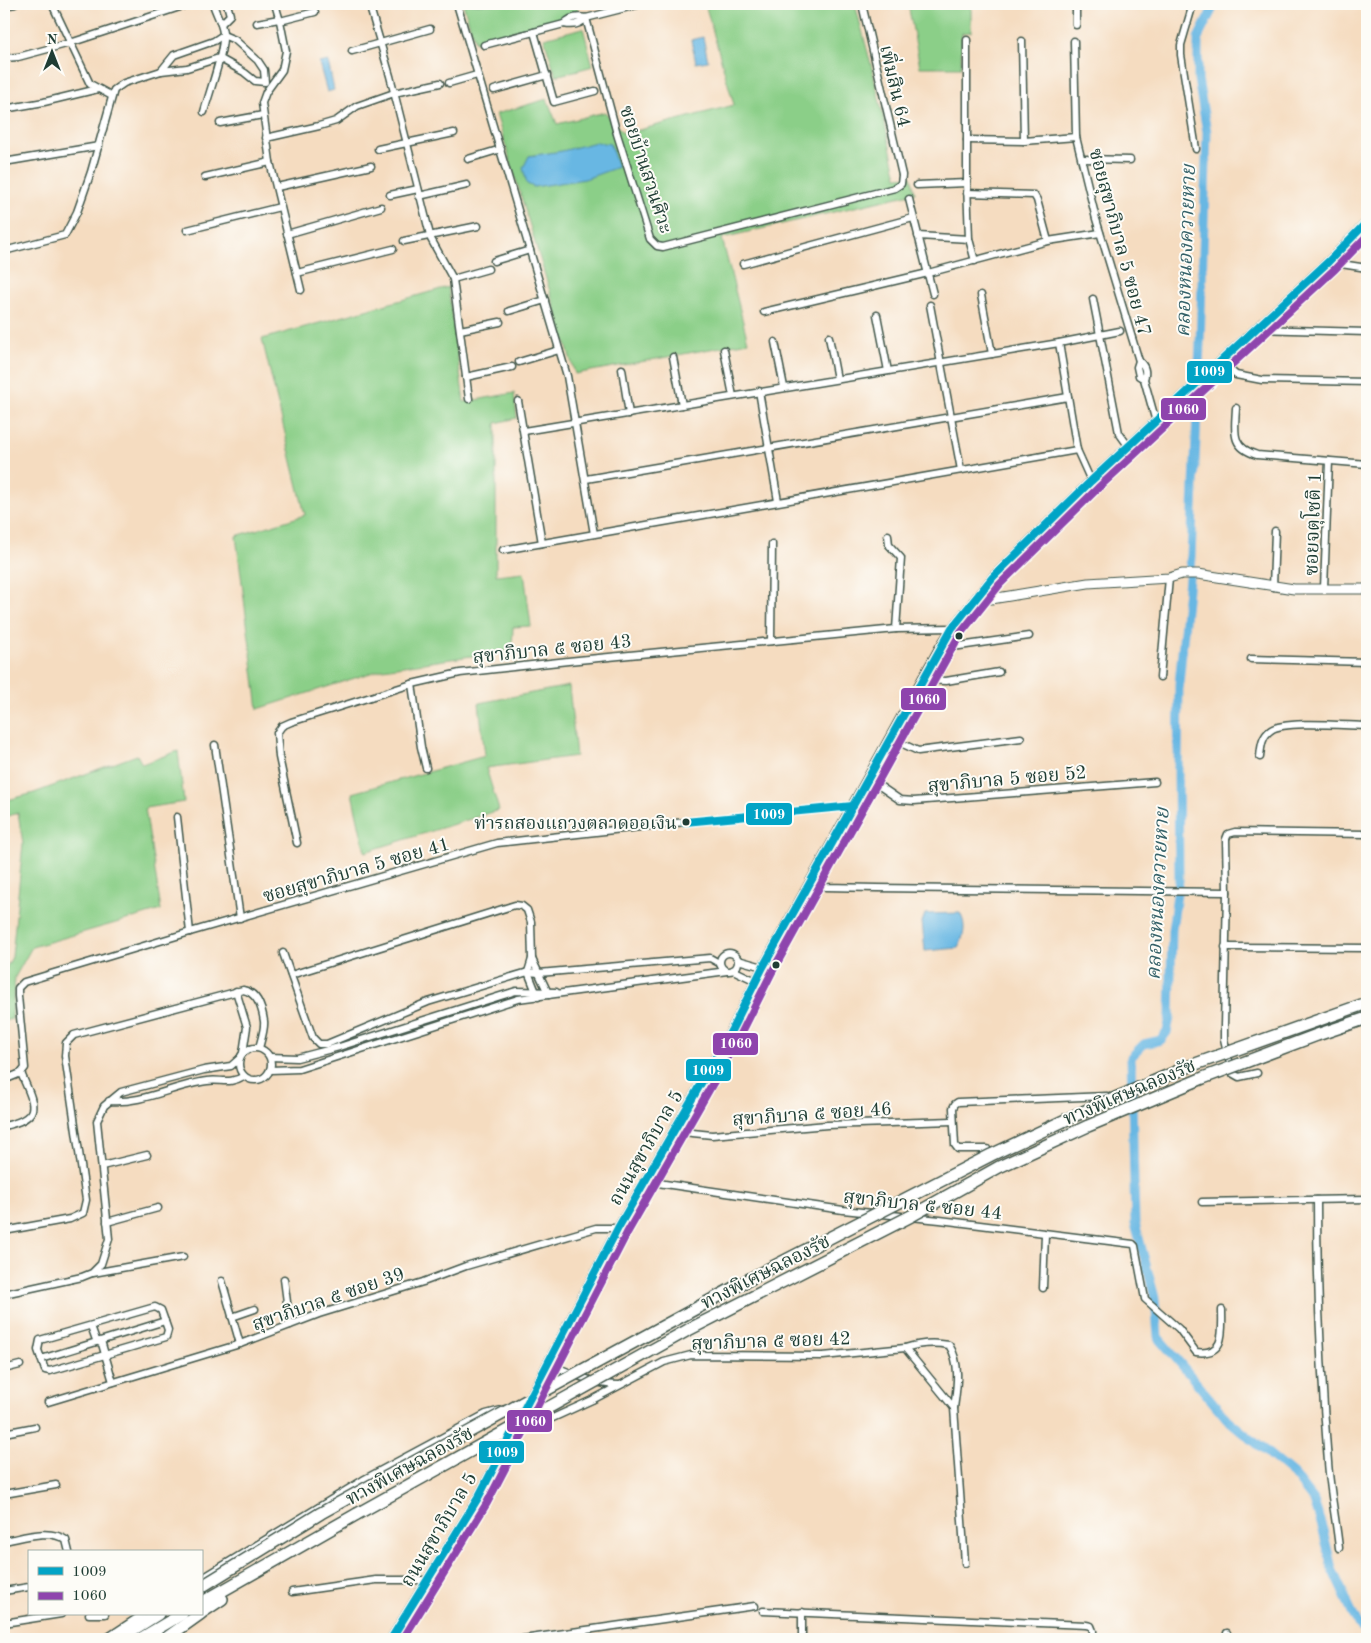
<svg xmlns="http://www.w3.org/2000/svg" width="1371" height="1643" font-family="'Old Standard TT','Noto Serif Thai',serif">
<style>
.green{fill:#8bcf88;stroke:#55865e;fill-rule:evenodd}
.water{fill:#68b7e3;stroke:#447a8c}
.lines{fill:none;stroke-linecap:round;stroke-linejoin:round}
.canal{stroke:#68b7e3;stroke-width:9}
.street-casing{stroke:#3f5549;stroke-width:9}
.secondary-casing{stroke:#3f5549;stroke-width:11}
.highway-casing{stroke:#3f5549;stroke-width:14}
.street{stroke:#fff;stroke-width:6}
.secondary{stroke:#fff;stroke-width:9}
.highway{stroke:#fff;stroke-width:11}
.highway-bridge-casing{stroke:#3f5549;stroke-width:14;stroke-linecap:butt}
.highway-bridge{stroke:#fff;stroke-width:11}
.bus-1-casing{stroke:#fdfcf7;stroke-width:11}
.bus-2-casing{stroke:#fdfcf7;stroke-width:11}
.bus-1{stroke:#02a4c6;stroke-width:8}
.bus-2{stroke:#8e44ad;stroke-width:8}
.bus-dot{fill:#1f3d34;stroke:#fdfcf7;stroke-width:2}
.labels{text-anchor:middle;stroke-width:4;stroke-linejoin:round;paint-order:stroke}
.bus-label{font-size:18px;fill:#1f3d34;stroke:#fdfcf7;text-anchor:end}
.street-label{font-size:19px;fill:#1f3d34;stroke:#fdfcf7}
.water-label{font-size:20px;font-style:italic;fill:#356269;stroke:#fdfcf7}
.line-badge{stroke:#fdfcf7;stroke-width:2}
.badge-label{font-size:14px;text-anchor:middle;font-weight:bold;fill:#fff}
</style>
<rect width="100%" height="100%" fill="#fdfcf7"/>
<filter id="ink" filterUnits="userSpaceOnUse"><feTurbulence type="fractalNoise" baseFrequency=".02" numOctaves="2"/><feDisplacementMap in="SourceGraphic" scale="10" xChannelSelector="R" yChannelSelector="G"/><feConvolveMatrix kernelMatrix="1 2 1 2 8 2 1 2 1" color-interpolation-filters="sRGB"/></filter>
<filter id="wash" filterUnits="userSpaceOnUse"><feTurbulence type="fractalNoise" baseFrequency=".0096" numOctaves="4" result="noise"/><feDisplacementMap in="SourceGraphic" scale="20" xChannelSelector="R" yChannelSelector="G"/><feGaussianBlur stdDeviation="1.12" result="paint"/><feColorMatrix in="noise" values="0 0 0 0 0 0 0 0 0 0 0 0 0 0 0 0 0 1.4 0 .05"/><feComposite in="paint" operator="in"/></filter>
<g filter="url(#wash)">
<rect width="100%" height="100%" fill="#f5dcc0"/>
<g class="green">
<polygon points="463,4 576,4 579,13 475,42"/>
<path d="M705,4H855L872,68L897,177L911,176L915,193L722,238L748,342L575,374L496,114L547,99L557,124L605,112L624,134L734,105ZM611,145L617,167L529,156Z"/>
<polygon points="908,4 971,4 971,32 962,33 961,67 920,67"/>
<polygon points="583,28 593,66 556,76 544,38"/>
<polygon points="448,287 464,402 514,393 517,418 496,423 496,575 524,572 531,626 513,627 512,650 383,669 258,709 236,536 305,515 262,339"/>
<polygon points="569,686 576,756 486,768 499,810 365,852 352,793 485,756 479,703"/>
<polygon points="178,751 184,802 145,808 161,910 32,947 15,977 12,1019 4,1021 4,972 12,957 23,843 18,813 4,817 4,801 34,793 137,755 142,764"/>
</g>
<g class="water">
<polygon points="703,37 708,61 696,63 691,40"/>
<polygon points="328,61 334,90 327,92 319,63"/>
<polygon points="596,142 610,144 618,167 585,179 534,187 527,184 523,168 529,156 562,151"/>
<path d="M960,913C967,925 964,937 958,948L925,951L922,922L925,914Z"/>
</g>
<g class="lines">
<polyline class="canal" points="1215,4 1198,38 1198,79 1207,132 1200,343 1191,557 1179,684 1178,769 1179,880 1172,930 1170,1017 1167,1032 1161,1040 1144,1044 1131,1057 1135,1223 1155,1298 1158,1337 1227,1419 1293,1474 1314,1501 1323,1530 1332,1569 1358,1625 1367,1633"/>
</g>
</g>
<g filter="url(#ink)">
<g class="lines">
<defs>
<g id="street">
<polyline points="52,4 90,84 112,96"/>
<polyline points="275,4 280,21"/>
<polyline points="369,4 390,76 431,239 453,279 469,399"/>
<polyline points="457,4 567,376 594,534"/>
<polyline points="641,4 586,18 617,134 650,239 657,246 663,247 895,188 901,184 902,175 862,4"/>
<polyline points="1193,4 1181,45 1181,55 1196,149"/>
<polyline points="4,6 15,4"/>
<polyline points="257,23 279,19"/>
<polyline points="221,24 230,15 227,4"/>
<path d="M564,24C573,26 580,25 586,18"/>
<polyline points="1076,25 1076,4"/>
<polyline points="534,32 554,102 595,91"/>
<polyline points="967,40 967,183 969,239 975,261"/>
<polyline points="1022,41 1024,141"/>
<polyline points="1074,41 1076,137 1096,219 1139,361 1137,367 1139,376 1144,379"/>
<path d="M484,45L564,24C570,17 577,16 586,18"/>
<polyline points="352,51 430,29"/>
<polyline points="4,58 18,57 70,43 189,4"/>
<polyline points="242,71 219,58 187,68 161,71 174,55 214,41 223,35 235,40 256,59"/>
<polyline points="245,73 255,81 265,82 264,70 258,61"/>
<polyline points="449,83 477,75"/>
<polyline points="494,90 547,75"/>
<polyline points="4,109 44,102 98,89"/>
<path d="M204,112C209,93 225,50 223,33C222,23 216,14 213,4"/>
<polyline points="220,123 263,115"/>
<polyline points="266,138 319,126 336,121 357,106 394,93 440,83"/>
<polyline points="967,140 1024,141 1076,137"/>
<polyline points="378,149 454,133"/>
<polyline points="468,159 501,149"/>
<polyline points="1083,159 1130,160"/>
<polyline points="4,162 99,146"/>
<polyline points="205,177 270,162"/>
<polyline points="917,185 967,183"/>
<polyline points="277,187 371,166"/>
<polyline points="967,193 1034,195 1037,200 1048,241"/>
<polyline points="390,195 418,189"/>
<polyline points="419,196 467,185"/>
<polyline points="909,199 933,294"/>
<polyline points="187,230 280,207"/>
<polyline points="287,234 381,207"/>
<polyline points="918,236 969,239"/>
<polyline points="404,241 478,226"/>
<polyline points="4,251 65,235 77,212 91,172 114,90 124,83 161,71"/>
<polyline points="494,261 530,250"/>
<polyline points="1328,262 1367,268"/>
<polyline points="743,264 913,218"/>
<polyline points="297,273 393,249"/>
<polyline points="453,279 488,269"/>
<polyline points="301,290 270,162 263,110 262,103 266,92 282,70 286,51 280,21 315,12"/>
<polyline points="981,295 992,354"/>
<polyline points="1093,299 1119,433 1129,447"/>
<polyline points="930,305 961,470"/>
<polyline points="509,311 545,300"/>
<polyline points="764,312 928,273 1048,241 1100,233"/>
<polyline points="877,315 888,371"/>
<polyline points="1257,329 1367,332"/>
<polyline points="460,330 500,322"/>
<polyline points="829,337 837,379"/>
<polyline points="775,342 784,387"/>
<polyline points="1059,343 1077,450 1091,481"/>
<polyline points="724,350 733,396"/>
<polyline points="673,357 682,405"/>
<path d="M1139,361C1145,366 1147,371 1144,379L1156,422"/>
<polyline points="519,362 559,350"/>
<polyline points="1221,362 1236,375 1262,380 1367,382"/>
<polyline points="622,369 629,414"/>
<polyline points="466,377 512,367"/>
<polyline points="759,391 778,501"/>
<polyline points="518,401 542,543"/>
<path d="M1236,408C1235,431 1230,447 1257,455L1367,464"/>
<polyline points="524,431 1059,343 1120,331"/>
<polyline points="586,479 1068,397"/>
<polyline points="888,535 889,545 901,558 896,629"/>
<polyline points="503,550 1077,450"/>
<polyline points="1273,587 1275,531"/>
<polyline points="1324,588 1329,461"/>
<polyline points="771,641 772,544"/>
<polyline points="939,649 1029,636"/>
<polyline points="1251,659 1367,662"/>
<polyline points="1160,677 1169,578"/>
<polyline points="922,680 946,681 999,672"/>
<polyline points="412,684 421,747 426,768"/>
<polyline points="890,738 918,751 1021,738"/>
<polyline points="215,745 240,918"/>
<path d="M1260,757C1261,746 1262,736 1271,730C1285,720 1348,726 1367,726"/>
<polyline points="868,778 900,800 914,801 1155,782"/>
<polyline points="177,817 190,932"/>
<polyline points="297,843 279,757 277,733 282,726 291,722 412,684 460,673 568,661 896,629 952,628"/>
<polyline points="811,881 826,887 876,888 1227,892"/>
<polyline points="1225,947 1367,948"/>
<circle cx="729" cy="962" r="9"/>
<polyline points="283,953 313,1038 319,1044 327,1044 428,1002 528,972 539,973 710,958 719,963"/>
<polyline points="532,959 549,995"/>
<polyline points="738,960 763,967"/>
<polyline points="733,970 756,981"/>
<polyline points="291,975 515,905 522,906 527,910 531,922 532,959 528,972 538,997"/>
<polyline points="236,991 247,1027 243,1053"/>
<circle cx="255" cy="1064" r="16"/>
<polyline points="270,1057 297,1058 339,1047 516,991 556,992"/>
<polyline points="270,1070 299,1069 518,999 727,971"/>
<polyline points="1257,1073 1239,1077 1232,1073 1224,1039 1224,1026 1227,892 1226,839 1228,834 1235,832 1367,834"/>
<polyline points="4,1080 21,1073 25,1068 18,996 18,988 24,982 190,932 497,843 685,822 853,806"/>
<path d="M109,1101C143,1104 174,1085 207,1081C222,1079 229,1085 244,1076"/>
<path d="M4,1126C44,1117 34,1104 21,1073"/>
<polyline points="673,1131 712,1135 827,1125 953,1121"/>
<polyline points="987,1149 958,1149 955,1145 953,1108 955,1104 958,1102 1107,1096"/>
<polyline points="102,1166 147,1155"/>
<path d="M644,1181L843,1210L940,1220L1133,1244L1135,1246L1145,1299L1179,1329L1196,1352C1226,1356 1222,1331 1222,1310"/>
<path d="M1317,1200C1317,1287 1321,1375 1328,1462C1330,1491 1336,1519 1339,1548"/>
<polyline points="1202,1202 1367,1199"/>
<polyline points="107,1222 158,1208"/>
<path d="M4,1231L70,1219L83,1213L86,1200L65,1056L66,1043L74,1035L243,990C257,992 262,1008 264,1021C265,1029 261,1040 259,1048"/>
<polyline points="93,1273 183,1257"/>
<polyline points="284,1279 290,1325"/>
<polyline points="222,1281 240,1344"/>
<polyline points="1043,1288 1045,1234"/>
<polyline points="4,1294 82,1277 92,1273 101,1264 109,1239 97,1121 104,1106 121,1092 204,1070 231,1066 240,1058"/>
<polygon points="155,1307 161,1310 168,1330 166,1337 50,1371 45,1370 38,1350 40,1340"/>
<polyline points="232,1317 255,1309"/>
<polyline points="91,1326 96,1340 102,1344 113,1382"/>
<path d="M905,1348C920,1343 933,1342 949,1345C961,1363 957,1387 954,1408"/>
<polyline points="41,1359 165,1321"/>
<path d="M548,1364C570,1372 594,1385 619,1385"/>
<polyline points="4,1369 20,1365"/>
<polyline points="48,1402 240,1344 319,1314 423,1282 466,1266 596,1228 618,1228"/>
<polyline points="4,1433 35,1427"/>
<polyline points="509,1438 592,1400 664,1362 691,1355 823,1356 905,1348 954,1408 965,1563"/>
<polyline points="4,1494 56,1485"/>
<path d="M4,1541C22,1538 49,1528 66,1540L69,1552"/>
<polyline points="201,1579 363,1480 486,1414 505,1409"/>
<polyline points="4,1591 29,1587"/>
<polyline points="292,1592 376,1580 427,1580"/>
<polyline points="763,1611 1086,1625 1091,1626 1093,1631 1093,1639"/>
<polyline points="89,1614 105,1614"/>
<polyline points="4,1623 61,1614"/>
<polyline points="105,1639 143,1614"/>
<polyline points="523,1639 755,1606"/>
<polyline points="802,1639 802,1612"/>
<polyline points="1226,1639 1227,1633"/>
</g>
<g id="secondary">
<polyline points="973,602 1088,583 1169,578 1182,574 1198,574 1294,589 1367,589"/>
<polyline points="391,1639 478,1498 618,1228 731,1031 763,967 939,649 952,628 993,577 1091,481 1328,262 1367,222"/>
</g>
<g id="highway">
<polyline points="201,1603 357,1514"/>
<polyline points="201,1613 222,1599"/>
<polyline points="118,1639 158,1614"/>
<polyline points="140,1639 182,1614"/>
<polyline points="165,1639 200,1614"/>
</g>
</defs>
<use href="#street" class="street-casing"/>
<use href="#secondary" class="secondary-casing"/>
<use href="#highway" class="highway-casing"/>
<use href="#street" class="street"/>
<use href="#secondary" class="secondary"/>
<use href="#highway" class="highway"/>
<defs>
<g id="highway-bridge">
<polyline points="357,1514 688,1330 913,1215 999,1167 1088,1126 1203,1078 1317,1035 1367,1018"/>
<polyline points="201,1587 321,1513 366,1488 761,1273 991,1155 1076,1115 1190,1066 1367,1003"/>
</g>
</defs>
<use href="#highway-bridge" class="highway-bridge-casing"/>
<use href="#highway-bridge" class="highway-bridge"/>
<defs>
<g id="bus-1">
<polyline points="685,822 853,806"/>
<polyline points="391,1639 478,1498 618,1228 731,1031 763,967 952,628 993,577 1091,481 1328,262 1367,222"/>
</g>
<polyline id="bus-2" points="403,1639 487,1503 627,1233 740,1036 772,972 960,634 1000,584 1098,488 1335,269 1367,236"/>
</defs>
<use href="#bus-1" class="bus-1-casing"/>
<use href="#bus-2" class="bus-2-casing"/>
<use href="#bus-1" class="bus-1"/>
<use href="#bus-2" class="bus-2"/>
</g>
</g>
<g class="bus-dot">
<circle cx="959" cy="636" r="4.5"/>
<circle cx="686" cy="822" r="4.5"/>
<circle cx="776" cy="965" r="4.5"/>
</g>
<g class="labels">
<g class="bus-label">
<text x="677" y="829">ท่ารถสองแถวงตลาดออเงิน</text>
</g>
<g class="street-label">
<text transform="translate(896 86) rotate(77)" y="7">เพิ่มสิน 64</text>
<text transform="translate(647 169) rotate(72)" y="7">ซอยบ้านสวนศิวะ</text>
<text transform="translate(1121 242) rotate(75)" y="7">ซอยสุขาภิบาล 5 ซอย 47</text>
<text transform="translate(1312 524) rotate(-88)" y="7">ซอยจตุโชติ 1</text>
<text transform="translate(552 648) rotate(-6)" y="7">สุขาภิบาล ๕ ซอย 43</text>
<text transform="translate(1007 778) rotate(-5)" y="7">สุขาภิบาล 5 ซอย 52</text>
<text transform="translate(356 869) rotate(-16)" y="7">ซอยสุขาภิบาล 5 ซอย 41</text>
<text transform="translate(1129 1091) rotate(-23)" y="7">ทางพิเศษฉลองรัช</text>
<text transform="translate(812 1113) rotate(-4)" y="7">สุขาภิบาล ๕ ซอย 46</text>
<text transform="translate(645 1147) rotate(-60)" y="7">ถนนสุขาภิบาล 5</text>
<text transform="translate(923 1204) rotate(6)" y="7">สุขาภิบาล ๕ ซอย 44</text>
<text transform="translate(765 1271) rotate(-27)" y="7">ทางพิเศษฉลองรัช</text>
<text transform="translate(328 1298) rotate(-19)" y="7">สุขาภิบาล ๕ ซอย 39</text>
<text transform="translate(771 1340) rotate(-2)" y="7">สุขาภิบาล ๕ ซอย 42</text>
<text transform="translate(409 1465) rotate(-29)" y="7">ทางพิเศษฉลองรัช</text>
<text transform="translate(438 1529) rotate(-59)" y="7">ถนนสุขาภิบาล 5</text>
</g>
<g class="water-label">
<text transform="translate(1185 251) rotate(-88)" y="7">คลองหนองควายหาย</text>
<text transform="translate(1157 894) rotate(-87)" y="7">คลองหนองควายหาย</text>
</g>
</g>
<g class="line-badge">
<rect x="1186" y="360" width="47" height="24" rx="5" fill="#02a4c6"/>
<rect x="1160" y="397" width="47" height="24" rx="5" fill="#8e44ad"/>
<rect x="900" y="687" width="47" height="24" rx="5" fill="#8e44ad"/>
<rect x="745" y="802" width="48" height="24" rx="5" fill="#02a4c6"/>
<rect x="712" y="1032" width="47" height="24" rx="5" fill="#8e44ad"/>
<rect x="685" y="1058" width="47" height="24" rx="5" fill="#02a4c6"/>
<rect x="506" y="1409" width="47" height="24" rx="5" fill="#8e44ad"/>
<rect x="478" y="1440" width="47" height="24" rx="5" fill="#02a4c6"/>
</g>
<g class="badge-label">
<text x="1209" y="376">1009</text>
<text x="1183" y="414">1060</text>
<text x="924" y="704">1060</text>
<text x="769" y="819">1009</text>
<text x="736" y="1048">1060</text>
<text x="708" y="1075">1009</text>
<text x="530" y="1426">1060</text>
<text x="502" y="1457">1009</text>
</g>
<rect width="1371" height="1643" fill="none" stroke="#fdfcf7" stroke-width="20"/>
<rect x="28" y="1550" width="175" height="65" fill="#fdfcf7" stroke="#a4b0a9"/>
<rect x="38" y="1567" width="25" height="8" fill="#02a4c6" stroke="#a4b0a9"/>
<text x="72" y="1576" font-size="15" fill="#1f3d34">1009</text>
<rect x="38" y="1592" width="25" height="8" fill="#8e44ad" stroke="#a4b0a9"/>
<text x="72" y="1600" font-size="15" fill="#1f3d34">1060</text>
<g transform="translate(52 52)" stroke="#fdfcf7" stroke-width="4" paint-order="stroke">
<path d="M0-4L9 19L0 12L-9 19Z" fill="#1f3d34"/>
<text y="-8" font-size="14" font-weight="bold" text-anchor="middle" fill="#1f3d34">N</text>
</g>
</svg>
